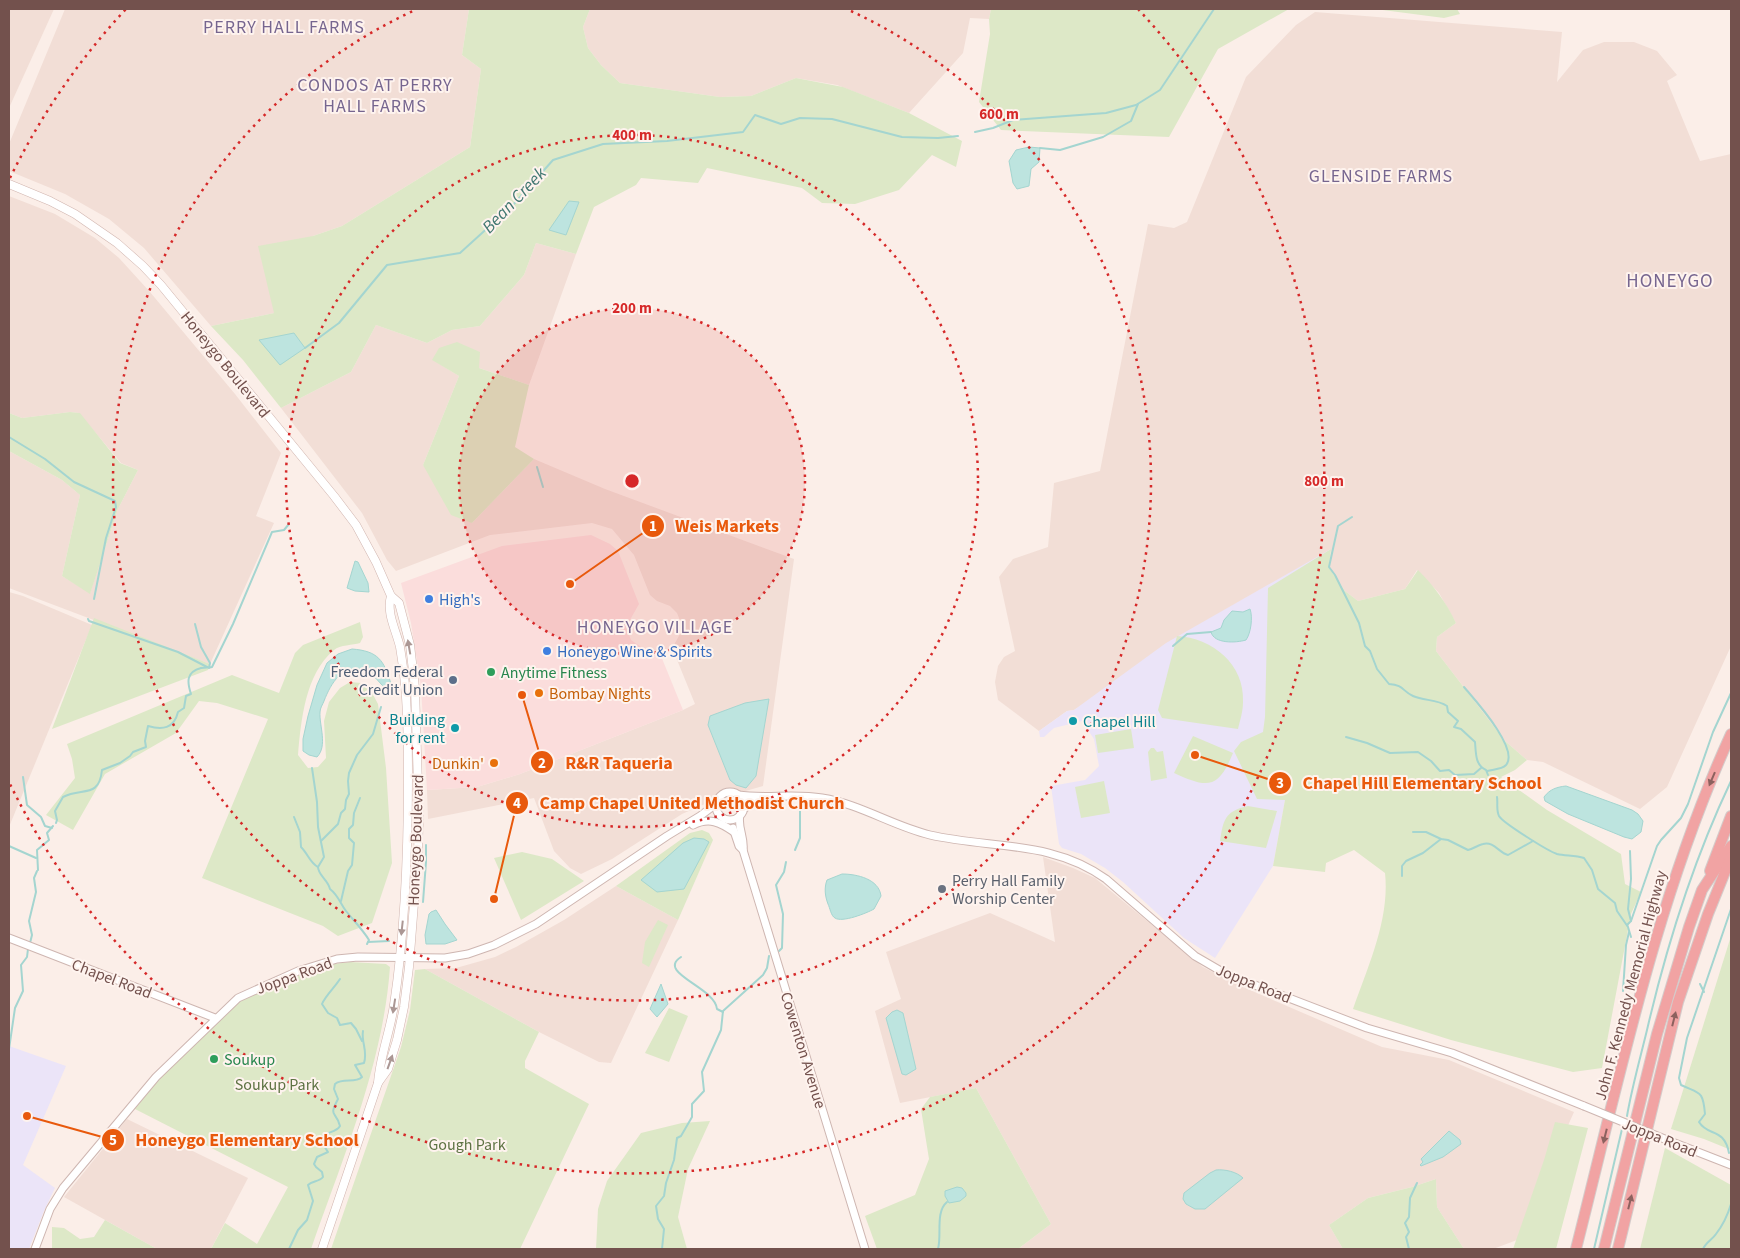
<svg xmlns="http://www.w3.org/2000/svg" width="1740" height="1258" font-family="'Source Sans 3',sans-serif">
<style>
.residential{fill:#f2ded6}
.commercial{fill:#fbdddc}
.education{fill:#ebe4f8}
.green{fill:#dde8c7}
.water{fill:#bde4df;stroke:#a4d5d0}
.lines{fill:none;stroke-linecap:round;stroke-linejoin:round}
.stream{stroke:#a4d5d0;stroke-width:2}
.tertiary-casing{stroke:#ceb6b1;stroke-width:9}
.secondary-casing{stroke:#d1b5af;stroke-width:9}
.motorway-casing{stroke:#d5cbca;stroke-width:12}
.tertiary{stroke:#fff;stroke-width:7}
.secondary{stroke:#fff;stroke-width:8}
.motorway{stroke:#f1a3a3;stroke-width:10}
.tertiary-bridge-casing{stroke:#ceb6b1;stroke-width:9;stroke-linecap:butt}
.tertiary-bridge{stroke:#fff;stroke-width:7}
.oneway{fill:#ab9794}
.oneway2{fill:#8c615e}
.ring{fill:none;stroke:#d62828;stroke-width:2.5;stroke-dasharray:2.5 5}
.shop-dot{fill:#3f7fe0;stroke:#fef3ee;stroke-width:2}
.leisure-dot{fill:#2e9e5b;stroke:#fef3ee;stroke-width:2}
.service-dot{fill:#5c6f8a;stroke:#fef3ee;stroke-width:2}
.food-dot{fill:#e8710a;stroke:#fef3ee;stroke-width:2}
.culture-dot{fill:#0f9aa8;stroke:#fef3ee;stroke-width:2}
.worship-dot{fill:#6b7280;stroke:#fef3ee;stroke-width:2}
.labels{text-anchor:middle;stroke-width:4;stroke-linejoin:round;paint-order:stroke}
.street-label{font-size:16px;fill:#73514d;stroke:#fef3ee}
.shop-label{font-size:16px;fill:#366cbe;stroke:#fef3ee;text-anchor:start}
.service-label{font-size:16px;fill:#4e5e75;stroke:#fef3ee;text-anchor:end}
.leisure-label{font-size:16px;fill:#27864d;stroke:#fef3ee;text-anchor:start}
.food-label{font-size:16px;fill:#c56008;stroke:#fef3ee;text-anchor:start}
.culture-label{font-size:16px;fill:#0d838f;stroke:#fef3ee;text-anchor:end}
.worship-label{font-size:16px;fill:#5b616d;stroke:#fef3ee;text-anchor:start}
.park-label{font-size:16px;fill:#5e7343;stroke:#fef3ee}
.neighbourhood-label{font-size:18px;letter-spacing:1px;fill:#76658f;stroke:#fef3ee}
.water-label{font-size:18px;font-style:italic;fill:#427872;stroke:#fef3ee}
.quarter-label{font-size:19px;letter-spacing:1px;fill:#76658f;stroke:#fef3ee}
.centre{fill:#d62828;stroke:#fef3ee;stroke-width:2.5}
.ring-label{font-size:15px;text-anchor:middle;font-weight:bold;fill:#d62828;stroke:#fef3ee;stroke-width:4;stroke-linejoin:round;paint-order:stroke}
.leader{fill:none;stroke:#e8590c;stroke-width:2}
.callout-dot{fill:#e8590c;stroke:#fef3ee;stroke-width:2}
.mark-label{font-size:15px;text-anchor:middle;font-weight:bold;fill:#fff}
.callout-label{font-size:18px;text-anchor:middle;font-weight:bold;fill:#e8590c;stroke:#fef3ee;stroke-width:4;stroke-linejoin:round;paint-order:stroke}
</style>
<rect width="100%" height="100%" fill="#fbeee8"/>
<g class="residential">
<polygon points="9,9 54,9 9,108"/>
<polygon points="65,9 469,9 462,55 481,69 470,147 342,226 313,236 274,313 211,326 144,248 109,219 65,194 9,171 9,144"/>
<polygon points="590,9 991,9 989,19 970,18 963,53 909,113 837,85 796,78 751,96 720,97 620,83 601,65 588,48 583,27"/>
<polygon points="1315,12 1562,32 1557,82 1583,50 1604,42 1634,42 1657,51 1677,75 1667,81 1700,161 1731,154 1731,646 1667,787 1640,809 1543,762 1527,760 1505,741 1436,651 1437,637 1456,623 1439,593 1417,570 1405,589 1358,601 1345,591 1329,568 1331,549 1074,710 1067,711 1039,731 998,700 995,682 998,666 1004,657 1015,651 999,577 1013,559 1048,547 1054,483 1100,471 1148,224 1174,228 1187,222 1246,77 1296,25"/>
<polygon points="9,196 55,214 95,238 119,258 150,292 235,394 281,453 256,516 274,523 210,664 9,588 9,451 62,480 80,495 62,576 90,593 118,509 138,470 121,463 79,413 70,412 22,418 9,413"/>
<polygon points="536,243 576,254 529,385 479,368 433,360 459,376 423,465 472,523 534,459 605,489 794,559 763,786 714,800 682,814 612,859 581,874 570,868 554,851 534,798 428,819 427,790 477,787 520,774 683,710 695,704 673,650 675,643 680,634 681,623 677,613 670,606 657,601 650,595 634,555 612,529 592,523 490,535 396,571 387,560 362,513 281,408 351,372 376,325 427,343 452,330 480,326 524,275"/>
<polygon points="9,592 23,596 92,625 9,827"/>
<polygon points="1043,857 1073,868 1095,878 1203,967 1236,984 1382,1047 1449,1060 1574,1112 1517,1240 1493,1249 1464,1249 1437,1207 1436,1179 1412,1187 1368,1198 1329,1225 1343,1249 1018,1249 1051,1224 976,1088 900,1103 875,1011 901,999 886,952 990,913 1055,942"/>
<polygon points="616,886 678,920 611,1063 599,1062 539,1032 425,969 456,968 495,957 516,947 564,920"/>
<polygon points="127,1119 248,1178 211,1249 157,1249 64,1197"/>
</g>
<polygon class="commercial" points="591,535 610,544 618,551 639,604 626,627 631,640 648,652 661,656 683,710 520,774 477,787 427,790 421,687 411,623 401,583 502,546"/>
<g class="education">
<polygon points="1331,549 1273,866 1215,958 1184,938 1123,882 1105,868 1081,854 1062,848 1059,844 1051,786 1085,780 1099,766 1094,739 1082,721 1054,728 1044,737 1040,737 1039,731 1067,711 1074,710 1166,643"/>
<polygon points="9,1046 66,1066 23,1165 55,1188 44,1211 29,1249 9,1249"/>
</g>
<g class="green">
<polygon points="469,9 590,9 583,27 588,48 601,65 620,83 720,97 751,96 796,78 843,87 909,113 962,141 956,167 932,155 899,190 855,204 822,203 802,188 707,168 698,183 641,178 636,185 594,207 576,254 536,243 524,275 480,326 452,330 427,343 376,325 351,372 281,408 243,360 211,326 274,313 258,246 313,236 342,226 470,147 481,69 462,55"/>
<polygon points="991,9 1289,9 1218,49 1169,137 1001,130 979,102 990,34 989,19"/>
<polygon points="1375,9 1457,9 1460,14 1444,18"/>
<polygon points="457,342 480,352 479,368 529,385 515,447 534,459 472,523 451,515 423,465 459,376 432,360 439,348"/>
<polygon points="70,412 80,413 120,463 138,470 118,509 90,594 62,576 80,495 62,480 9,451 9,413 22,418"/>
<path d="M1331,549L1329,568L1345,591L1358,601L1405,589L1418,570C1434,586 1446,602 1456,623L1437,637L1436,651L1505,741L1527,760L1515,770L1501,777L1547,810L1621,854L1625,884L1641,892L1631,914L1602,1068L1573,1072L1451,1040L1353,1009C1368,966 1390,919 1385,873L1354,850L1326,863L1325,872L1273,866L1285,800L1257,799L1234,751L1241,742L1263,732L1265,717L1268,588Z"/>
<polygon points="94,618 210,664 208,670 52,729"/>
<path d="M360,622L363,637L360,643C353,645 340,645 334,650C305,674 301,721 298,755L308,768L318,767L326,758L324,721L329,702L340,688L350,682L361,683L370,689L378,704L386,768L392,863L372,923L338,936L323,926L202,878L268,719L217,703L199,701L176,733L105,774L73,830L46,815L75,778L72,759L67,744L232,675L279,693L295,653L303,645Z"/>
<path d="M1177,636C1212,638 1245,664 1243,702C1243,712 1240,720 1238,729L1162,718L1158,710Z"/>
<polygon points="1131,729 1134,748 1098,753 1095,735"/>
<path d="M1193,736L1233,753C1218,790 1207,788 1174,773Z"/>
<polygon points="1151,748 1154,748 1157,752 1163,751 1167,778 1151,781 1148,752"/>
<polygon points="1104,781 1110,813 1081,818 1075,787"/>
<path d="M1248,806L1277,811L1266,848L1220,841C1223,820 1225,811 1248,806Z"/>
<polygon points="702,830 709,833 713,840 678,920 616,886 690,833"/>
<polygon points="522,852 552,859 584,881 521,920 494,858"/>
<polygon points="658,920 668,925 649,967 642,963 645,942"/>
<polygon points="1731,936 1731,1150 1704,1139 1671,1129"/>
<path d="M350,962L386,964L390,967C383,1065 343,1157 311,1249H211L225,1223L257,1244L288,1187L133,1108L146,1092L229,1009C264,984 308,966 350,962Z"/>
<polygon points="425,969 539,1032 525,1061 525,1068 589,1104 520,1249 331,1249 401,1047 410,1010 415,970"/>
<polygon points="669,1008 688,1016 669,1062 645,1053"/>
<polygon points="976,1088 1051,1224 1018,1249 877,1249 865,1216 915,1195 929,1159 921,1109 930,1097"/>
<polygon points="710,1121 688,1169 678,1217 687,1249 596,1249 598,1209 607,1181 641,1133 682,1123"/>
<polygon points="1555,1122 1588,1128 1556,1249 1513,1249 1544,1160"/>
<polygon points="1665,1148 1731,1185 1731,1249 1640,1249"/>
<polygon points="1436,1179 1437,1207 1464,1249 1343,1249 1329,1225 1368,1198 1412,1187"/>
<polygon points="105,1220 157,1249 52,1249 52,1227 64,1228 80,1239 94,1237"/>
</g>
<g class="water">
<polygon points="1029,147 1040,148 1039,162 1031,169 1029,186 1017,189 1013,183 1009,161 1016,150"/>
<polygon points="569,201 579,202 566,235 549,230"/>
<polygon points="294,333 305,348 280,365 259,340"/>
<polygon points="355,561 358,562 368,583 369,592 355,591 347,588"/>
<path d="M1250,609C1253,617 1251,633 1246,640C1236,643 1214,644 1211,632L1221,628L1224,620L1232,611L1243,612Z"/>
<path d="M352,649C378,651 384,660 391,684L383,686C378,681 373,674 366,671C343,662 331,683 324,701C323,704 320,708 320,712C319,725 328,746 317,757L309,755L303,751V739L308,716L317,685L327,663L338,654Z"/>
<polygon points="769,699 756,776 746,788 736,785 730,780 708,725 710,716 745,703"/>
<path d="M1566,786L1632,810L1638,814L1643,821L1641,832L1632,839L1624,837L1568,814L1545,801L1544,797C1550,789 1557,787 1566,786Z"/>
<polygon points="694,838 704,839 709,842 684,889 657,892 641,880 683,843"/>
<path d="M842,874C857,874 879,879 881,896L874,909C867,913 842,923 835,918C831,916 830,908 828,904C825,896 824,888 827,880Z"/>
<polygon points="436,910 445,924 457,940 445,944 426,944 425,935 429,914 431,912"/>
<polygon points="661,984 668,1004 657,1017 650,1009"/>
<polygon points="897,1010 903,1013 916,1069 906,1075 902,1074 886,1018 892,1012"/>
<polygon points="1449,1131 1460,1140 1461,1144 1443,1157 1421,1166 1420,1165 1423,1162 1421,1159"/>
<path d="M1216,1170C1225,1169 1237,1172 1243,1178L1205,1209H1195L1186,1204L1183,1199L1184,1193L1210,1173Z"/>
<polygon points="957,1187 962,1188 966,1193 966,1196 960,1201 949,1203 945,1196 945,1191"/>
</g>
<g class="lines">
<g class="stream">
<polyline points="975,132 993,128 1013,120 1106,113 1136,105 1160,90 1214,9"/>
<polyline points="1040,148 1060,150 1103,137 1131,121 1138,104"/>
<polyline points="305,348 339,323 387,265 460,253 513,205 553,160 603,144 667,141 743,132 755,115 781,124 800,118 832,119 902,137 938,138 958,136"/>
<polyline points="9,437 45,459 74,482 115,501 116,507 106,538 94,599"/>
<polyline points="537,467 543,487"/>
<path d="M1352,517L1338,526L1329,567L1335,575L1359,623L1365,646L1370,651L1377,669L1389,684C1404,685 1402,691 1413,696C1424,701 1437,699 1447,706L1448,712L1458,721L1454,727L1461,729L1475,742C1476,753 1475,765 1486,770L1488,775"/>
<polyline points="88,619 89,621 178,652 207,667"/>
<polyline points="195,624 201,647 210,663 209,668"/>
<polyline points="1173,646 1187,634 1211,632"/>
<path d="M1464,687C1474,699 1520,749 1506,765C1501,770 1493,769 1487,771"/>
<polyline points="1346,737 1367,743 1390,753 1418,752 1431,761 1440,771 1449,770 1455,775 1474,774 1481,768"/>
<polyline points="312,768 317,802 318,827 324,857 318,867"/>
<polyline points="23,777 27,805 41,817 45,826 52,828"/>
<path d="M1497,797C1498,803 1496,810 1499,816C1503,823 1548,851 1557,854C1566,856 1575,855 1584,858L1592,870L1598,889L1615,903L1617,911L1628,927L1631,937"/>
<path d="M294,817L300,832L301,847C308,854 310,863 318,867C318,875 328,880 330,889C338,895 340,903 346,911C354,921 363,930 369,940L368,942"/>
<path d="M56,823L57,820L55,811L63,797C82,787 99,799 102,770L120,763L130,756L133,752L146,747L145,741L148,726C162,730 174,729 178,712L184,708L186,696L191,694C187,682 186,672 201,668C205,667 209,668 212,667L233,624L272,532L284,530L289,524"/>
<path d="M1413,832H1426L1441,839L1448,840L1468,850C1473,849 1478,845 1483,844C1494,841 1499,853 1508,855L1533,841"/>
<polyline points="321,841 338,824 341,813 345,809 346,800 349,794 348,781 349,773 357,755 373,734 381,707"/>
<polyline points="9,846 36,858"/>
<polyline points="795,850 800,838 800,809 805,803"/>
<polyline points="1630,851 1631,879 1628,909 1631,921"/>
<polyline points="38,870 37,850 49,840 47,833 53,826"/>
<polyline points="1402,876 1402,866 1406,861 1423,853 1441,839"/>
<polyline points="341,901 348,871 352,865 354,843 349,838 349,829 353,825 354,813 360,798"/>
<polyline points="423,902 426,862 426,845"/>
<polyline points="1627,925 1631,921 1657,846 1661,840 1681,818 1688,804 1713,732 1731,693"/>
<polyline points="30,943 32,935 29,921 36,892 34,878 37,871"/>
<polyline points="367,944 368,942 389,941"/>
<polyline points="779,951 782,948 783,914 776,885 784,872 786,862"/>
<path d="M681,957C656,973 715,987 717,1009L723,1012"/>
<path d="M340,979C335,987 325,996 322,1004L328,1013L337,1018L340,1025L351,1023L356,1029L362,1041"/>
<polyline points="1700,984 1704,992"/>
<polyline points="1623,991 1626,945 1629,932"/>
<polyline points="9,1049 15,1008 23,991 21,965 27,957 28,949"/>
<path d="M1627,1116C1632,1087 1640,1059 1647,1030C1667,944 1693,861 1731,781"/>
<path d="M1729,1153C1724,1127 1708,1137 1699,1122L1705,1114C1703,1090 1700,1094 1681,1085L1679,1078L1687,1038L1731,909"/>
<path d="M289,1249L298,1230L307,1220L313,1201L308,1185C312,1181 319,1182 323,1177L322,1172L316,1167L314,1164L317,1157L328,1152L322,1143V1137C327,1131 336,1133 340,1126C336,1110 328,1118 338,1099L334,1089L335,1084C343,1077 355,1084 362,1077L355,1065L364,1063C368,1051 361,1042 363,1031"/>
<polyline points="662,1249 664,1229 658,1219 656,1206 664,1196 666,1183 674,1160 677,1138 681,1136 692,1117 692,1104 704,1091 702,1072 721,1030 723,1011 763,975 767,968 769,956"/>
<path d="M938,1249C942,1235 935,1212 947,1202"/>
<polyline points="1409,1249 1406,1237 1409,1232 1405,1223 1409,1217 1410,1198 1417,1183"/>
<polyline points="1594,1249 1622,1129"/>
<path d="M1703,1249C1706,1242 1712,1240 1716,1234C1723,1225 1728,1214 1731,1204"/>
</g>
<defs>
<g id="tertiary">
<circle cx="730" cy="806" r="14"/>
<path d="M738,795C766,799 794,793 822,798C860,804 893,826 930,835C992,849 1052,840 1106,879L1195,956L1226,974L1367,1028L1452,1053L1584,1106"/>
<polyline points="743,809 762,798"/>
<path d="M740,815C737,827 745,838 743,850L865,1249"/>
<path d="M693,825C709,817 720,822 734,832"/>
<polyline points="733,828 739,846 743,850"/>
<polyline points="9,938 215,1018"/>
<polyline points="1667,1140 1731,1165"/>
<polyline points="35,1249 50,1209 63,1188 156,1077 238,998 298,971 337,959 358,957 445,958 468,954 494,945 536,924 667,836 700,816 716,804"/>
</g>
<g id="secondary">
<polyline points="9,184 50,201 75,214 117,243 143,266 161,285 334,496 356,525 376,562 391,596 399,603 410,645 415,688 419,820 418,852 409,967 404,1007 397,1040 388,1069 378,1083"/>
<path d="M322,1249L378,1083C380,1056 390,1032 394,1005C405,931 408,854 408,779C408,749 408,715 405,685C404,672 402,660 400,647C396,630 386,613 391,596"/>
</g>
<g id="motorway">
<polyline points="1710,871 1731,816"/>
<path d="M1576,1249C1620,1076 1656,898 1731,734"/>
<polyline points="1604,1249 1657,1034 1689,927 1702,890 1731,846"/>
<polyline points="1618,1249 1678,1002 1708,914 1731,857"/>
</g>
</defs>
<use href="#tertiary" class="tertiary-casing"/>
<use href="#secondary" class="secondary-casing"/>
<use href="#motorway" class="motorway-casing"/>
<use href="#tertiary" class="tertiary"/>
<use href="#secondary" class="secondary"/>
<use href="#motorway" class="motorway"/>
<defs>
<polyline id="tertiary-bridge" points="1584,1106 1667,1140"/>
</defs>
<use href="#tertiary-bridge" class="tertiary-bridge-casing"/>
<use href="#tertiary-bridge" class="tertiary-bridge"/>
</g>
<defs><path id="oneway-solid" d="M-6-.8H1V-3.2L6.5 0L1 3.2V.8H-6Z" transform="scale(1.25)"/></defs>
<g class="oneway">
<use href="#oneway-solid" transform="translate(409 647) rotate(-100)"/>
<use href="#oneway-solid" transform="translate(402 928) rotate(96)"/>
<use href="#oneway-solid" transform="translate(394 1006) rotate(99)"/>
<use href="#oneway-solid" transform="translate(390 1062) rotate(-70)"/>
</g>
<g class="oneway2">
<use href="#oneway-solid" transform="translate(1712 779) rotate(113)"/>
<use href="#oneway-solid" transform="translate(1674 1019) rotate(-76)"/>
<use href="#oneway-solid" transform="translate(1605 1136) rotate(104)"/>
<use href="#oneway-solid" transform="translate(1630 1202) rotate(-76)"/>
</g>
<circle cx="632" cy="481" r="173" fill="#d62828" fill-opacity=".12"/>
<g class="ring">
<circle cx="632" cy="481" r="173"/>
<circle cx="632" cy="481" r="346"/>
<path d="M851 11A519 519 0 1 1 413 11"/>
<path d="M10 178A692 692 0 0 1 126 9M1138 9A692 692 0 1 1 10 784"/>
</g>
<g class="shop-dot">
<circle cx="429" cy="599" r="5"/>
<circle cx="547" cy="651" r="5"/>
</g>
<g class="leisure-dot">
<circle cx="491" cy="672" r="5"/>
<circle cx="214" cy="1059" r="5"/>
</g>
<circle class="service-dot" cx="453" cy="680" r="5"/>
<g class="food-dot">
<circle cx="539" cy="693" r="5"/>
<circle cx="494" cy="763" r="5"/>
</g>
<g class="culture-dot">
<circle cx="1073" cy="721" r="5"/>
<circle cx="455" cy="728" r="5"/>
</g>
<circle class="worship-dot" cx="942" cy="889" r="5"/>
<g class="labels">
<g class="street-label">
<text transform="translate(226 364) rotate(51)" y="6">Honeygo Boulevard</text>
<text transform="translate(415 840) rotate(-88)" y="6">Honeygo Boulevard</text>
<text transform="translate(294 975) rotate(-20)" y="6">Joppa Road</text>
<text transform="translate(112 978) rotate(21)" y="6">Chapel Road</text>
<text transform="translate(1254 983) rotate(22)" y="6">Joppa Road</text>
<text transform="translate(1630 985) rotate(-75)" y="6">John F. Kennedy Memorial Highway</text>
<text transform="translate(804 1050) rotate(73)" y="6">Cowenton Avenue</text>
<text transform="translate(1660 1137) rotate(22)" y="6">Joppa Road</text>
</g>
<g class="shop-label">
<text x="439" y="605">High's</text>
<text x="557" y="657">Honeygo Wine &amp; Spirits</text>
</g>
<g class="service-label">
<text x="443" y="677">Freedom Federal<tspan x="443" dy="18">Credit Union</tspan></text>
</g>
<g class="leisure-label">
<text x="501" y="678">Anytime Fitness</text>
<text x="224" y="1065">Soukup</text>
</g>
<g class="food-label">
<text x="549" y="699">Bombay Nights</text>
<text x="484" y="769" text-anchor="end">Dunkin'</text>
</g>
<g class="culture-label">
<text x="445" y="725">Building<tspan x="445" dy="18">for rent</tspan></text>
<text x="1083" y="727" text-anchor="start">Chapel Hill</text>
</g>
<g class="worship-label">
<text x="952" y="886">Perry Hall Family<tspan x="952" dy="18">Worship Center</tspan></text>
</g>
<g class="park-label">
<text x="277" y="1090">Soukup Park</text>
<text x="467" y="1150">Gough Park</text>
</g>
<g class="neighbourhood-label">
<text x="284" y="33">PERRY HALL FARMS</text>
<text x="375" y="91">CONDOS AT PERRY<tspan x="375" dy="21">HALL FARMS</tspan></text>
<text x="1381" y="182">GLENSIDE FARMS</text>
<text x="655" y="633">HONEYGO VILLAGE</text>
</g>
<g class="water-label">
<text transform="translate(514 200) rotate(-46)" y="6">Bean Creek</text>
</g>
<g class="quarter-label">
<text x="1670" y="287">HONEYGO</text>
</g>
</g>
<circle cx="632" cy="481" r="8" class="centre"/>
<g class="ring-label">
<text x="999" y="119">600 m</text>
<text x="632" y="140">400 m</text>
<text x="632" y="313">200 m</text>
<text x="1324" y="486">800 m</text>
</g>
<path class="leader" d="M570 584L653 526M522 695L542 762M1195 755L1280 783M494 899L517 803M27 1116L113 1140"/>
<g class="callout-dot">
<circle cx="570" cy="584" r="5"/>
<circle cx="522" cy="695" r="5"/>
<circle cx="1195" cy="755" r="5"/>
<circle cx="494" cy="899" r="5"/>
<circle cx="27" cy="1116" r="5"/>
<circle cx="653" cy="526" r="12"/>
<circle cx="542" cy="762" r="12"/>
<circle cx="1280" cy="783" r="12"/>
<circle cx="517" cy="803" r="12"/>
<circle cx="113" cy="1140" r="12"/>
</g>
<g class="mark-label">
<text x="653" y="531">1</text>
<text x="542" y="768">2</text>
<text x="1280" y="788">3</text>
<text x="517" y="808">4</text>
<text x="113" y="1145">5</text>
</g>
<g class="callout-label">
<text x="727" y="532">Weis Markets</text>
<text x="619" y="769">R&amp;R Taqueria</text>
<text x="1422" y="789">Chapel Hill Elementary School</text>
<text x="692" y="809">Camp Chapel United Methodist Church</text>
<text x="247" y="1146">Honeygo Elementary School</text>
</g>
<rect width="1740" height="1258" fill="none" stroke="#73514d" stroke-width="20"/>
</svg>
